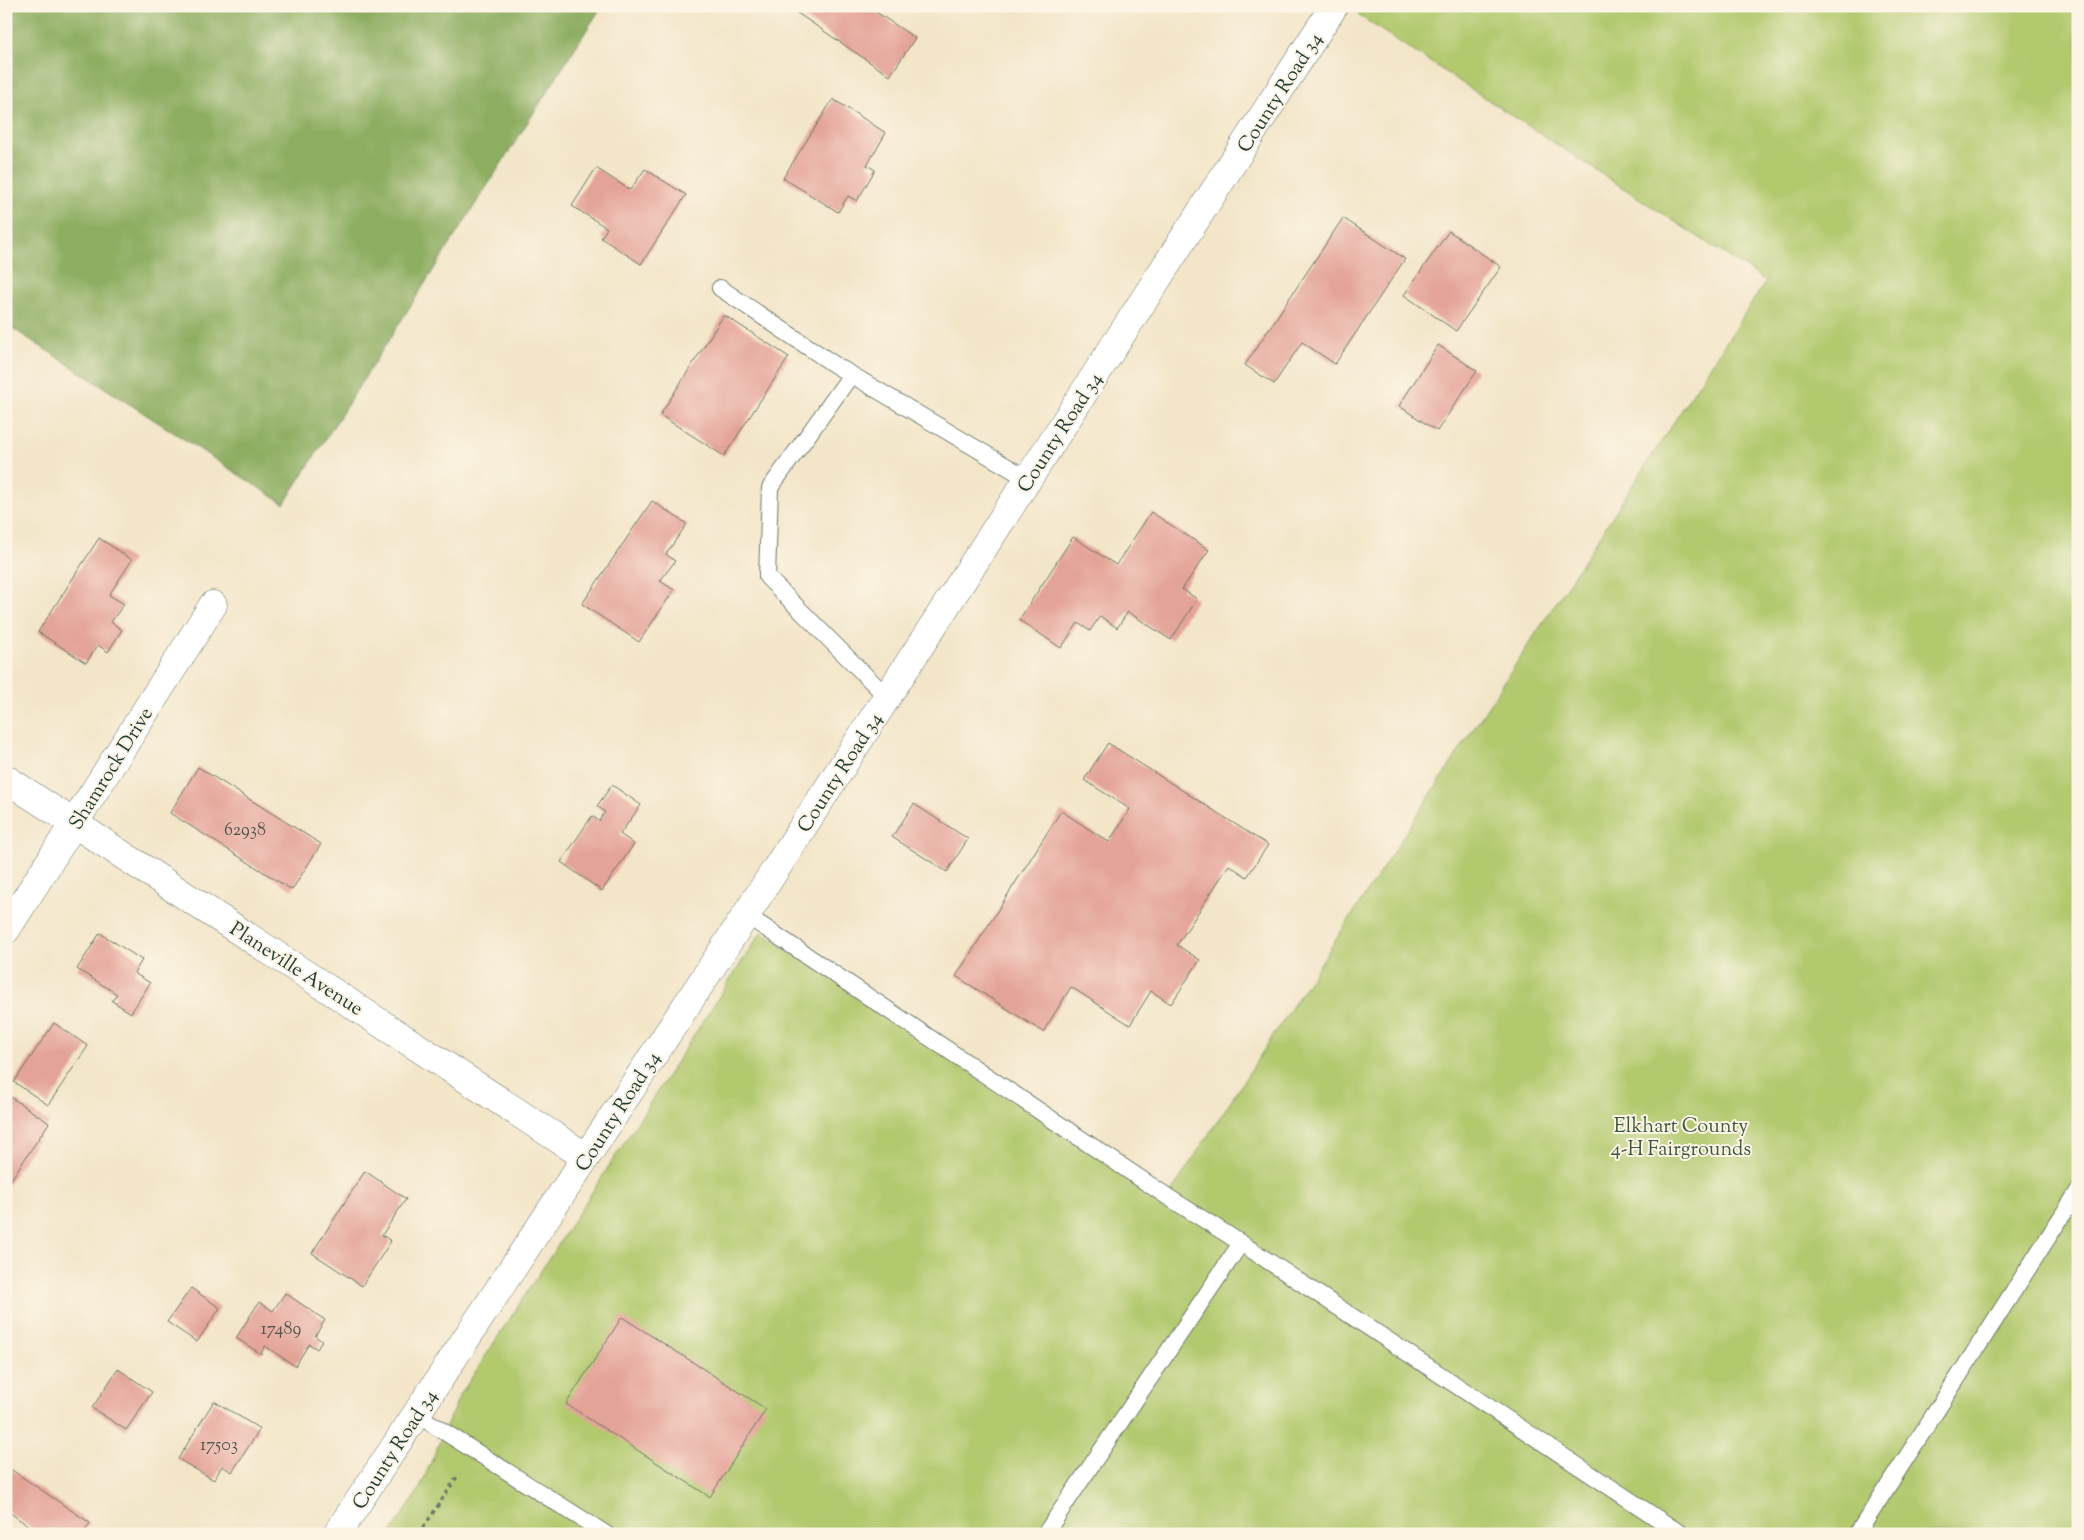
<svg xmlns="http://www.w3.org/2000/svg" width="2084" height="1540" font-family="'Sorts Mill Goudy',serif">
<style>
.green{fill:#b2c96e;stroke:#688351}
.forest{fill:#8dad61;stroke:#56754a}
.building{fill:#e4a397}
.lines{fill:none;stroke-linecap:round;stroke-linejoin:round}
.lane-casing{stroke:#697868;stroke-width:18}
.street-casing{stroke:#697868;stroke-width:29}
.secondary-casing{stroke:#697868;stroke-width:29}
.path{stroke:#697868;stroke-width:3;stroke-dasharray:4 4;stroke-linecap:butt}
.lane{stroke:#fff;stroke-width:16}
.street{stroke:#fff;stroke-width:28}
.secondary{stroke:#fff;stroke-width:28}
.labels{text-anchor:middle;stroke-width:4;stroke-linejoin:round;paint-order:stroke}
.number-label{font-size:18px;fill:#50564d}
.street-label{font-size:20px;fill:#1f3d34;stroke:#fcf5e5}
.park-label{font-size:20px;fill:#3c5940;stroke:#fcf5e5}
</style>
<rect width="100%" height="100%" fill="#fcf5e5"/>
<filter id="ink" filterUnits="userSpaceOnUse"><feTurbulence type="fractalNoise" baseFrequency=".02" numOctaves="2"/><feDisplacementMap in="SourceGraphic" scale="10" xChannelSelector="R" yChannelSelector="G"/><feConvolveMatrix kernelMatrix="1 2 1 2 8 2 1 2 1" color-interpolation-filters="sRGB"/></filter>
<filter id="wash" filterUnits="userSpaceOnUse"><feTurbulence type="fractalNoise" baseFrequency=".0096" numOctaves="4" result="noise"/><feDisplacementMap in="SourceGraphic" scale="20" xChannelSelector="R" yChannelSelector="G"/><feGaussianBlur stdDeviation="1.12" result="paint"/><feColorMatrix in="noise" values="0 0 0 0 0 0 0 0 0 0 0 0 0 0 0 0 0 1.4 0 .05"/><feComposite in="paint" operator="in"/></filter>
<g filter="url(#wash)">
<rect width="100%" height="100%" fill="#f3e5c8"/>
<polygon class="green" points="1363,6 2078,6 2078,1534 390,1534 419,1490 459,1397 761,932 1168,1197 1766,281 1358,15"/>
<polygon class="forest" points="6,6 602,6 284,504 6,324"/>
<g id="blocks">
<g class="building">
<polygon points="787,6 867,6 915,38 890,76"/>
<polygon points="833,99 886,133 867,165 875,170 857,201 848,196 838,212 783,178"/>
<polygon points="596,168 630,190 645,169 686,195 641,264 601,238 607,228 572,206"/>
<polygon points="1343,218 1405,259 1335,364 1302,342 1274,384 1245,365"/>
<polygon points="1449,231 1501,267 1456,331 1404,295"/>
<polygon points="724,315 789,357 724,456 660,415"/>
<polygon points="1438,345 1477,371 1437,431 1399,406"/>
<polygon points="652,501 687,524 666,554 675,561 660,581 674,590 639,642 582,604"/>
<polygon points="1151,512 1209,550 1182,589 1197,599 1171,640 1128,612 1117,628 1100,616 1090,631 1078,623 1061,648 1019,620 1073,537 1116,565"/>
<polygon points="99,538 132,560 109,595 124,604 111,622 122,630 108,652 98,645 86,663 38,632"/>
<polygon points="1108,743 1268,845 1247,877 1229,865 1177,945 1200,960 1171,1004 1151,991 1130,1025 1071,987 1043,1032 956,976 1061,811 1109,842 1130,809 1084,780"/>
<polygon points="198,767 321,844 292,890 170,813"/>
<polygon points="612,785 641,805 620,834 634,844 602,891 561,862 592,816 599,821 605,812 597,806"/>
<polygon points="914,804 968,839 947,872 892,837"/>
<polygon points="100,933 142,960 134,973 150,983 131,1013 112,1001 117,994 77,969"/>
<polygon points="54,1023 88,1046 48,1105 14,1082"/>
<polygon points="6,1094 49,1123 6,1187"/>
<polygon points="365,1171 406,1199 382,1235 391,1241 362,1286 312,1253"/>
<polygon points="191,1288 220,1308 197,1342 167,1322"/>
<polygon points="285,1293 325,1320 315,1336 322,1341 317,1349 309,1344 295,1366 265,1346 261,1354 236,1338 259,1302 273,1311"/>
<polygon points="622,1317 766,1409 710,1497 566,1404"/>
<polygon points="118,1369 152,1392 126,1430 92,1408"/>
<polygon points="214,1401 260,1429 232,1472 222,1466 214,1480 178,1459"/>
<polygon points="6,1466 90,1523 83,1534 40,1534 6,1510"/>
</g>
</g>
</g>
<g filter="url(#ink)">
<use href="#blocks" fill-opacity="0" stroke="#697868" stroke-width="1"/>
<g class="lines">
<defs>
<g id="lane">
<polyline points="720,288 835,365 1028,479"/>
<polyline points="851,375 770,488 767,577 887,697"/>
<polyline points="746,915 1168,1197 1241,1243 1045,1534"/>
<polyline points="1241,1243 1681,1534"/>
<polyline points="416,1414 606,1534"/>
<polyline points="1857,1534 2078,1191"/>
</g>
<g id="street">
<polyline points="6,779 586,1157"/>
<polyline points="6,930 213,605"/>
</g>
<polyline id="secondary" points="337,1534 746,915 1334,6"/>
</defs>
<use href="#lane" class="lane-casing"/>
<use href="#street" class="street-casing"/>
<use href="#secondary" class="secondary-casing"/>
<polyline class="path" points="419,1534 459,1474"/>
<use href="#lane" class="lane"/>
<use href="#street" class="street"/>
<use href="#secondary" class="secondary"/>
</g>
</g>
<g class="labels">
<g class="number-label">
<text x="245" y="835">62938</text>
<text x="281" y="1334">17489</text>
<text x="219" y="1450">17503</text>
</g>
<g class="street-label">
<text transform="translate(1279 92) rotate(-57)" y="7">County Road 34</text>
<text transform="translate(1059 432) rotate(-57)" y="7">County Road 34</text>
<text transform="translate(110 768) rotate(-58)" y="7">Shamrock Drive</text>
<text transform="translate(839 772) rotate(-57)" y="7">County Road 34</text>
<text transform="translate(297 968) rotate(33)" y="7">Planeville Avenue</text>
<text transform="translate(617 1111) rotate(-57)" y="7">County Road 34</text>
<text transform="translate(394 1449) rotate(-57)" y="7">County Road 34</text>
</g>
<g class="park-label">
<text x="1681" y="1132">Elkhart County<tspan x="1681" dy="23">4-H Fairgrounds</tspan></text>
</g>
</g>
<rect width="2084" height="1540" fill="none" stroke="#fcf5e5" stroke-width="25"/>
</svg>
